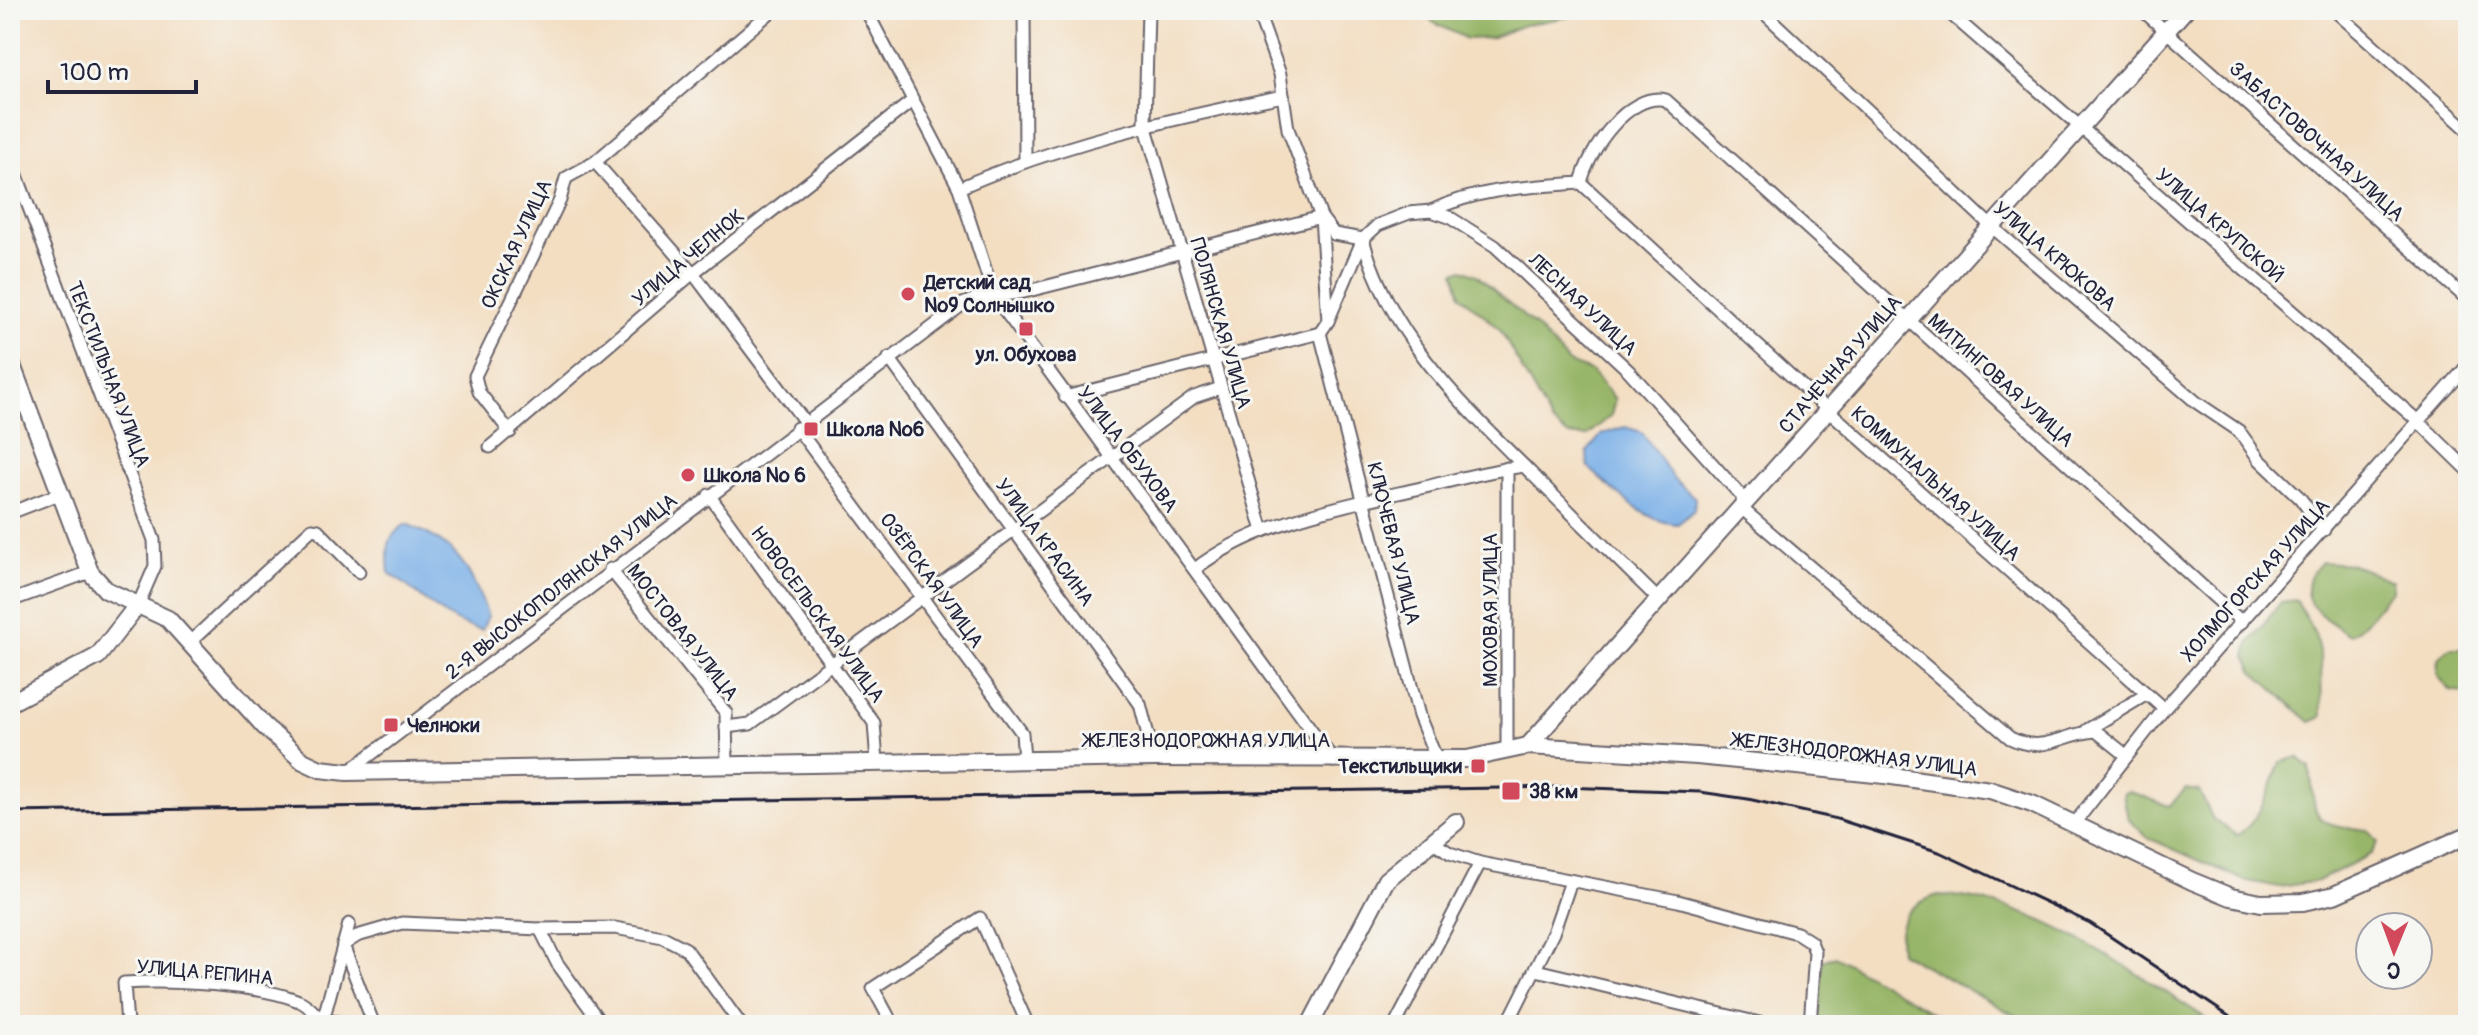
<svg xmlns="http://www.w3.org/2000/svg" width="2478" height="1035" font-family="Pangolin,sans-serif">
<style>
.forest{fill:#98b669;stroke:#5d6c52;stroke-width:2}
.water{fill:#79afe7;stroke:#4e6891;stroke-width:2}
.lines{fill:none;stroke-linecap:round;stroke-linejoin:round}
.street-casing{stroke:#6b646a;stroke-width:15}
.secondary-casing{stroke:#6b646a;stroke-width:20}
.street{stroke:#fff;stroke-width:11}
.secondary{stroke:#fff;stroke-width:16}
.rail{stroke:#22223b;stroke-width:3}
.poi-dot{fill:#d1495b;stroke:#f6f6f2;stroke-width:3}
.labels{text-anchor:middle;stroke-width:6;stroke-linejoin:round;paint-order:stroke}
.street-label{font-size:20px;fill:#22223b;stroke:#f6f6f2}
.poi-label{font-size:20px;font-weight:bold;fill:#22223b;stroke:#f6f6f2;text-anchor:start}
</style>
<rect width="100%" height="100%" fill="#f6f6f2"/>
<filter id="ink" filterUnits="userSpaceOnUse"><feTurbulence type="fractalNoise" baseFrequency=".0125" numOctaves="2"/><feDisplacementMap in="SourceGraphic" scale="16" xChannelSelector="R" yChannelSelector="G"/><feConvolveMatrix kernelMatrix="1 2 1 2 8 2 1 2 1" color-interpolation-filters="sRGB"/></filter>
<filter id="wash" filterUnits="userSpaceOnUse"><feTurbulence type="fractalNoise" baseFrequency=".006" numOctaves="4" result="noise"/><feDisplacementMap in="SourceGraphic" scale="32" xChannelSelector="R" yChannelSelector="G"/><feGaussianBlur stdDeviation="1.8" result="paint"/><feColorMatrix in="noise" values="0 0 0 0 0 0 0 0 0 0 0 0 0 0 0 0 0 1.4 0 .05"/><feComposite in="paint" operator="in"/></filter>
<g filter="url(#wash)">
<rect width="100%" height="100%" fill="#f3dec2"/>
<g class="forest">
<polygon points="1421,10 1606,10 1524,25 1491,38 1467,39 1434,23"/>
<polygon points="1463,269 1477,275 1537,328 1570,364 1591,371 1615,399 1611,416 1586,436 1569,436 1552,423 1499,328 1461,296 1455,272"/>
<path d="M2321,562L2351,564L2392,581V591C2377,603 2366,630 2348,634C2319,615 2288,596 2321,562Z"/>
<polygon points="2296,600 2315,634 2321,660 2322,717 2310,722 2253,671 2246,656 2249,644 2281,602"/>
<polygon points="2449,648 2468,648 2468,694 2451,691 2437,675 2438,659"/>
<path d="M2298,757L2310,768C2316,822 2310,823 2368,830L2378,842L2371,854L2318,881L2279,887L2243,880L2148,838L2128,819L2123,794L2128,791L2169,806L2186,789L2199,791L2213,819L2237,835C2261,821 2270,787 2280,762Z"/>
<path d="M1938,895C2036,897 2136,975 2217,1025H2032L1900,952C1896,920 1908,905 1938,895Z"/>
<polygon points="1835,956 1954,1025 1815,1025 1819,1020 1823,961"/>
</g>
<g class="water">
<path d="M1625,427L1642,432L1673,478L1695,498L1694,510L1678,524C1644,523 1613,489 1588,467L1587,452L1602,434Z"/>
<path d="M406,524C459,545 468,565 488,616L482,630C447,625 419,592 389,573C387,551 385,536 406,524Z"/>
</g>
</g>
<g filter="url(#ink)">
<g class="lines">
<defs>
<g id="street">
<polyline points="866,10 959,188 994,296 1334,761"/>
<polyline points="1024,10 1025,159"/>
<polyline points="1148,10 1145,124 1263,531"/>
<path d="M1257,10L1280,74L1288,129L1321,217L1334,234L1363,239C1389,336 1464,406 1532,474C1574,516 1616,558 1658,599"/>
<polyline points="1761,10 1990,225 2196,402 2239,431 2259,459 2300,498 2324,530"/>
<polyline points="1946,10 2419,422 2468,470"/>
<polyline points="2142,10 2468,300"/>
<polyline points="2334,10 2468,130"/>
<polyline points="10,157 154,540 155,566 139,603"/>
<polyline points="595,162 693,273 805,422"/>
<path d="M1581,183C1588,151 1629,91 1666,100L2242,622"/>
<polyline points="1581,183 1828,410 2164,709"/>
<path d="M959,188C1064,142 1172,119 1283,96"/>
<path d="M1431,211C1479,188 1528,187 1581,183"/>
<polyline points="1320,333 1328,321 1363,239 1378,225 1409,213 1431,211 1449,217 1495,246 1629,371 1745,500"/>
<polyline points="1320,333 1419,716 1437,760"/>
<polyline points="889,358 1140,704 1154,758"/>
<polyline points="1065,397 1320,333"/>
<polyline points="797,428 1022,733 1024,759"/>
<polyline points="510,432 479,392 475,376 560,200 566,178 595,162 773,10"/>
<polyline points="490,447 693,273 912,101"/>
<polyline points="1507,468 1507,752"/>
<polyline points="709,495 874,723 877,762"/>
<path d="M1739,506L2010,738C2044,755 2063,733 2096,731L2126,755"/>
<polyline points="10,513 59,494"/>
<polyline points="610,569 726,713 727,766"/>
<path d="M1195,569C1257,521 1346,505 1421,488C1455,480 1490,470 1524,466"/>
<polyline points="10,601 90,572"/>
<polyline points="189,643 312,529 318,530 359,572"/>
<polyline points="726,727 750,724 1194,397 1221,388"/>
<polyline points="2087,730 2147,694"/>
<polyline points="348,772 963,304 976,299 1024,292 1321,217 1328,321"/>
<polyline points="2074,824 2164,709 2468,365"/>
<polyline points="1433,842 1450,853 1480,863 1678,901 1797,933 1811,942 1815,952 1810,1025"/>
<polyline points="540,929 557,963 602,1025"/>
<polyline points="1536,970 1768,1025"/>
<polyline points="323,1020 361,1025"/>
<polyline points="322,1024 349,924"/>
<path d="M127,1025L124,983C169,980 258,984 299,1001C308,1004 316,1015 323,1021"/>
<polyline points="374,1025 343,945 357,936 402,923 540,929 615,928 663,937 686,949 741,1025"/>
<polyline points="893,1025 873,988 980,918 1028,1025"/>
<polyline points="1395,1025 1480,863"/>
<polyline points="1507,1025 1553,933 1571,881"/>
</g>
<g id="secondary">
<polyline points="10,360 90,572 106,590 168,619 264,726 303,761 320,769 347,772 1154,758 1467,759 1528,746 1697,756 1885,775 1990,790 2032,804 2192,881 2231,897 2261,903 2303,902 2334,895 2468,835"/>
<polyline points="10,703 98,656 139,603"/>
<polyline points="1528,746 2185,10"/>
<polyline points="1310,1025 1386,880 1456,822"/>
</g>
</defs>
<use href="#street" class="street-casing"/>
<use href="#secondary" class="secondary-casing"/>
<use href="#street" class="street"/>
<use href="#secondary" class="secondary"/>
<polyline class="rail" points="10,812 1563,787 1700,792 1748,799 1837,819 1939,852 2090,923 2242,1025"/>
</g>
</g>
<g class="poi-dot">
<circle cx="908" cy="294" r="8"/>
<rect x="1018" y="321" width="16" height="16" rx="4"/>
<rect x="803" y="421" width="16" height="16" rx="4"/>
<circle cx="688" cy="475" r="8"/>
<rect x="383" y="717" width="16" height="16" rx="4"/>
<rect x="1470" y="758" width="16" height="16" rx="4"/>
<rect x="1501" y="781" width="20" height="20" rx="4"/>
</g>
<g class="labels">
<g class="street-label">
<text transform="translate(2317 141) rotate(42)" y="7">ЗАБАСТОВОЧНАЯ УЛИЦА</text>
<text transform="translate(2220 225) rotate(41)" y="7">УЛИЦА КРУПСКОЙ</text>
<text transform="translate(516 244) rotate(-65)" y="7">ОКСКАЯ УЛИЦА</text>
<text transform="translate(2055 256) rotate(41)" y="7">УЛИЦА КРЮКОВА</text>
<text transform="translate(688 257) rotate(-40)" y="7">УЛИЦА ЧЕЛНОК</text>
<text transform="translate(1583 304) rotate(43)" y="7">ЛЕСНАЯ УЛИЦА</text>
<text transform="translate(1221 323) rotate(74)" y="7">ПОЛЯНСКАЯ УЛИЦА</text>
<text transform="translate(1840 364) rotate(-49)" y="7">СТАЧЕЧНАЯ УЛИЦА</text>
<text transform="translate(109 374) rotate(69)" y="7">ТЕКСТИЛЬНАЯ УЛИЦА</text>
<text transform="translate(2001 380) rotate(42)" y="7">МИТИНГОВАЯ УЛИЦА</text>
<text transform="translate(1128 449) rotate(53)" y="7">УЛИЦА ОБУХОВА</text>
<text transform="translate(1936 483) rotate(42)" y="7">КОММУНАЛЬНАЯ УЛИЦА</text>
<text transform="translate(1045 542) rotate(54)" y="7">УЛИЦА КРАСИНА</text>
<text transform="translate(1394 543) rotate(76)" y="7">КЛЮЧЕВАЯ УЛИЦА</text>
<text transform="translate(932 580) rotate(54)" y="7">ОЗЁРСКАЯ УЛИЦА</text>
<text transform="translate(2255 580) rotate(-48)" y="7">ХОЛМОГОРСКАЯ УЛИЦА</text>
<text transform="translate(561 586) rotate(-38)" y="7">2-Я ВЫСОКОПОЛЯНСКАЯ УЛИЦА</text>
<text transform="translate(1490 610) rotate(-90)" y="7">МОХОВАЯ УЛИЦА</text>
<text transform="translate(818 614) rotate(54)" y="7">НОВОСЕЛЬСКАЯ УЛИЦА</text>
<text transform="translate(683 632) rotate(52)" y="7">МОСТОВАЯ УЛИЦА</text>
<text x="1207" y="747">ЖЕЛЕЗНОДОРОЖНАЯ УЛИЦА</text>
<text transform="translate(1855 754) rotate(7)" y="7">ЖЕЛЕЗНОДОРОЖНАЯ УЛИЦА</text>
<text transform="translate(205 972) rotate(5)" y="7">УЛИЦА РЕПИНА</text>
</g>
<g class="poi-label">
<text x="924" y="289">Детский сад<tspan x="924" dy="23">№9 Солнышко</tspan></text>
<text x="1026" y="361" text-anchor="middle">ул. Обухова</text>
<text x="827" y="436">Школа №6</text>
<text x="704" y="482">Школа № 6</text>
<text x="407" y="732">Челноки</text>
<text x="1462" y="773" text-anchor="end">Текстильщики</text>
<text x="1529" y="798">38 км</text>
</g>
</g>
<rect width="2478" height="1035" fill="none" stroke="#f6f6f2" stroke-width="40"/>
<g transform="translate(2394 951) rotate(181)"><circle r="38" fill="#f6f6f2" stroke="#a1a1a9" stroke-width="2"/>
<path d="M0-6L14 30L0 20L-14 30Z" fill="#d1495b"/>
<text y="-12" font-size="22" font-weight="bold" text-anchor="middle" fill="#22223b">С</text>
</g>
<path d="M48 80v12h148v-12" fill="none" stroke="#22223b" stroke-width="4"/>
<text x="60" y="80" font-size="24" fill="#22223b" stroke="#f6f6f2" stroke-width="6" paint-order="stroke">100 m</text>
</svg>
